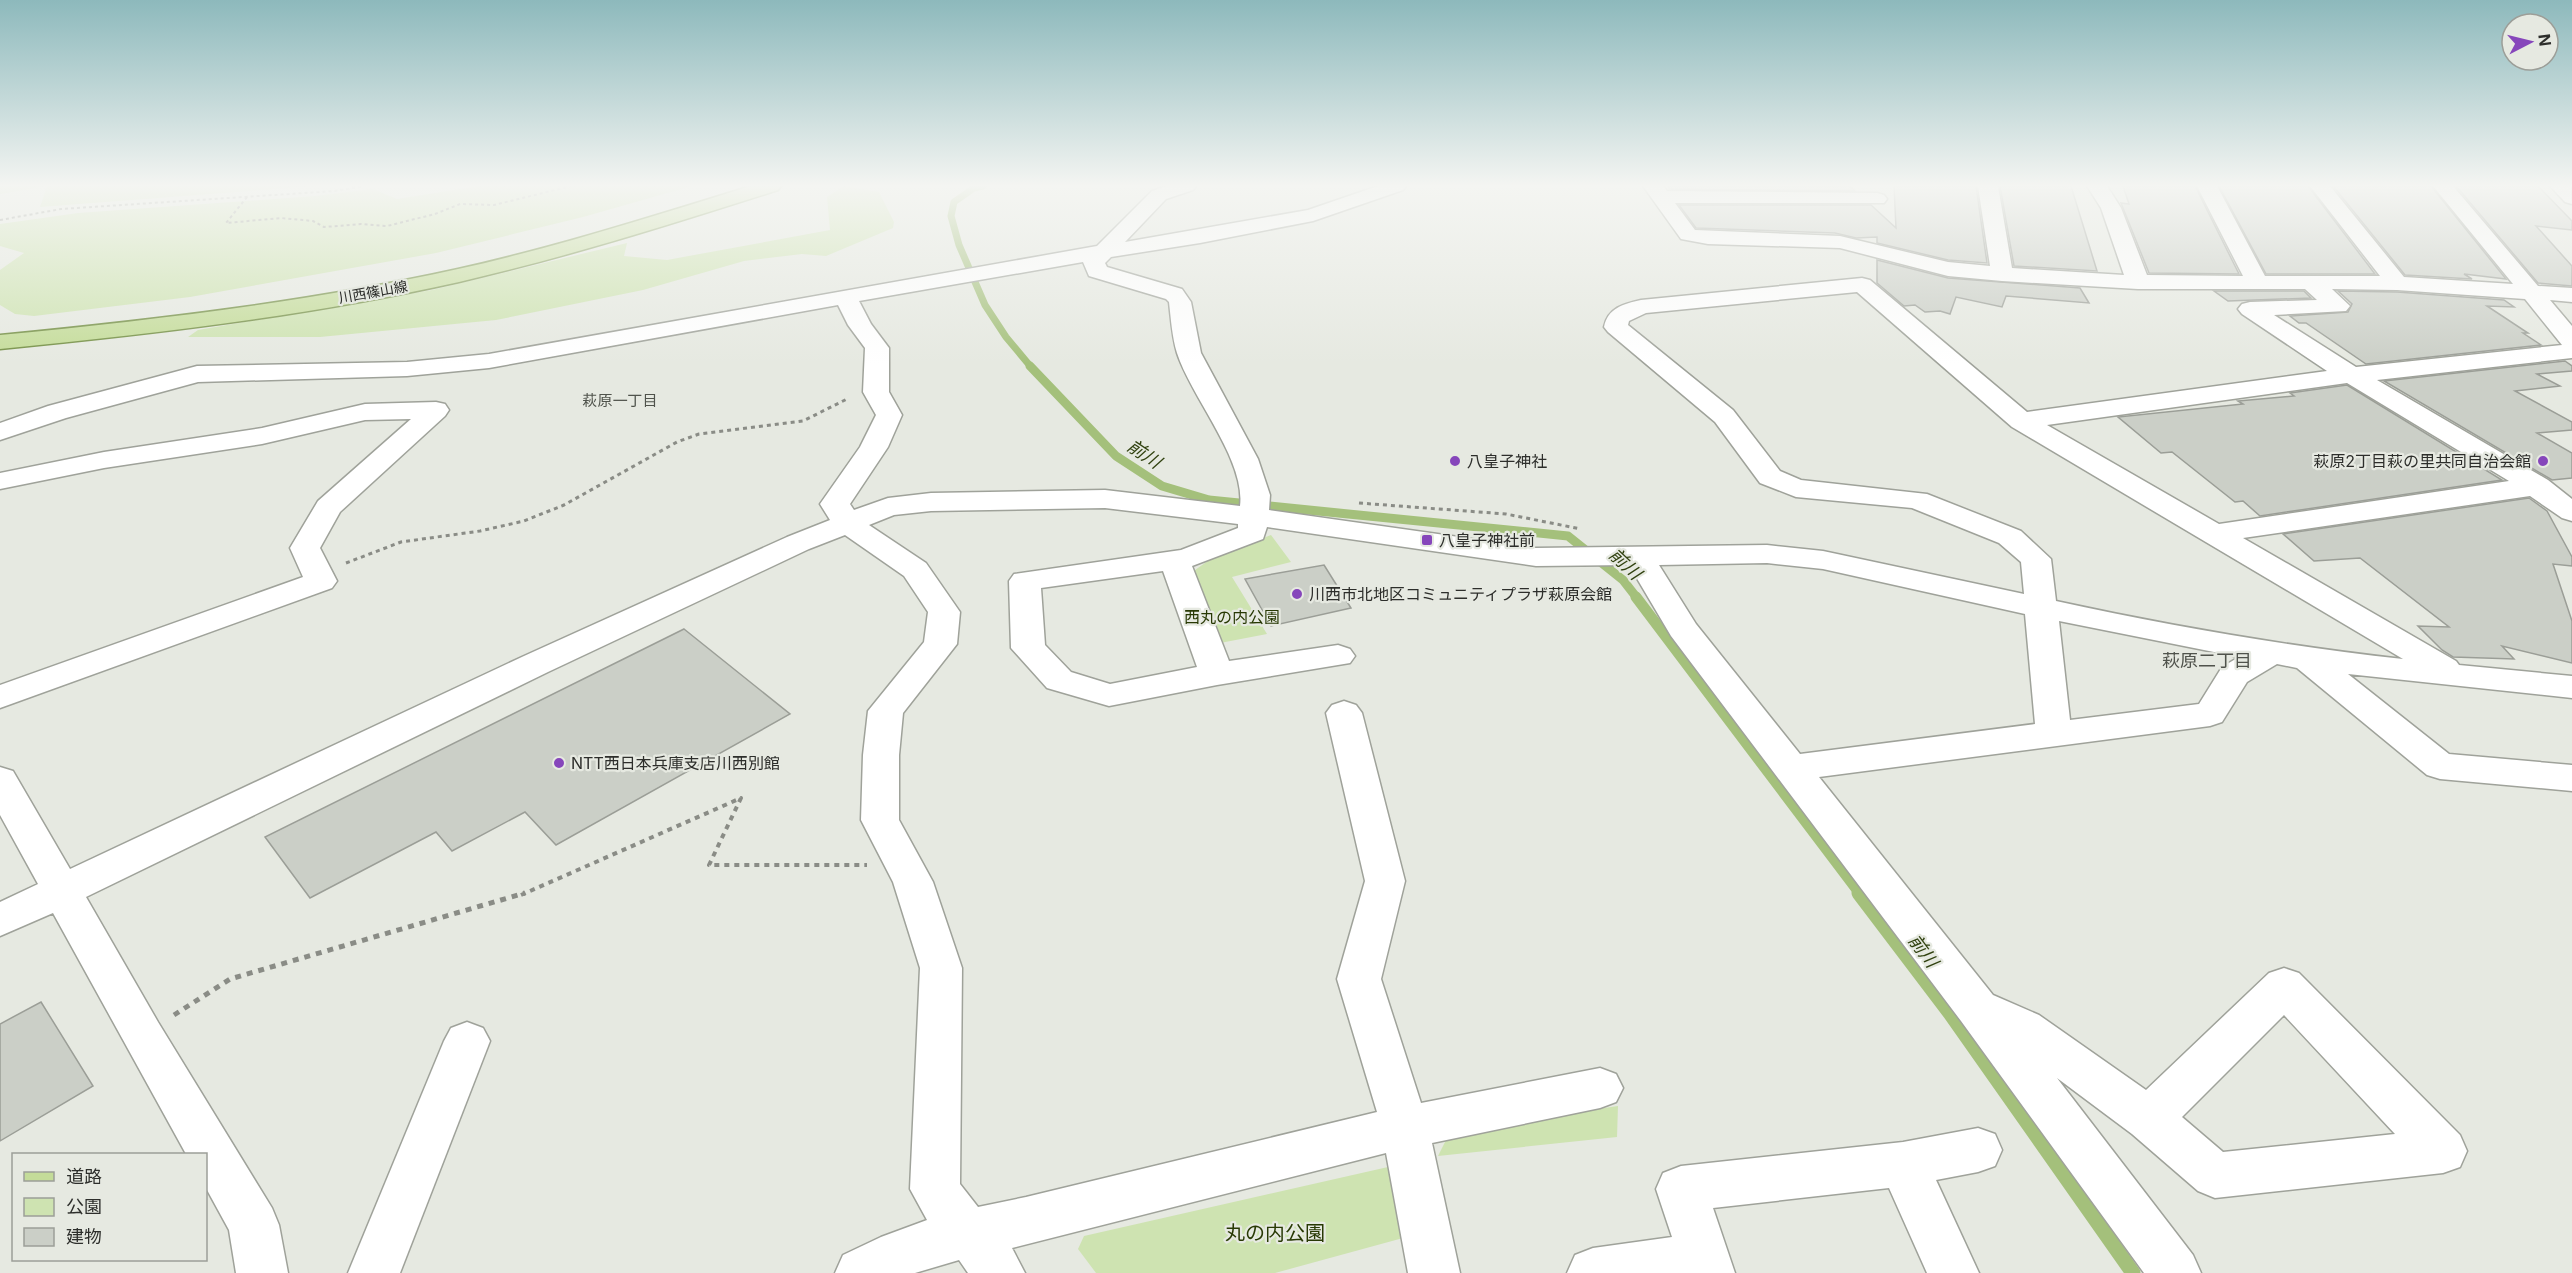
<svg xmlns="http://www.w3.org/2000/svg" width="2572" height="1273" font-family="Inter,'Noto Sans JP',sans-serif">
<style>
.green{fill:#cee3b1}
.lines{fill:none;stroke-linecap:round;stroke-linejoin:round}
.stream-far3{stroke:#a4c07b;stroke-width:7}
.stream-far2{stroke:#a4c07b;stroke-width:9}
.stream-far1{stroke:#a4c07b;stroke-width:11}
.stream{stroke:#a4c07b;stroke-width:15}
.building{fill:#cbcfc7;stroke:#9b9e97;stroke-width:1.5}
.minor-casing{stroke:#9fa29a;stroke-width:3}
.major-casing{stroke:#759046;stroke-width:3}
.path-far3{stroke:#8a8c86;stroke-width:2;stroke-dasharray:3 3;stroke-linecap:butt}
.path-far2{stroke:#8a8c86;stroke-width:3;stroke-dasharray:4 4;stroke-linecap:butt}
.path-far1{stroke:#8a8c86;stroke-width:4;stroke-dasharray:5 5;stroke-linecap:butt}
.path{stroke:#8a8c86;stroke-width:5;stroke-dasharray:6 6;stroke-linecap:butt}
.minor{fill:#fff;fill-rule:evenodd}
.major{fill:#c4dc99;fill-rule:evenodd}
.poi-dot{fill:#8646bb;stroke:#e6e9e1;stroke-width:2}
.labels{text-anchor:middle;stroke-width:4.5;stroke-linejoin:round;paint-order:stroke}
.far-street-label{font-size:14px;fill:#2d2e2b;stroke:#e6e9e1}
.far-neighbourhood-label{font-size:15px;fill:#50534c;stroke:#e6e9e1}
.poi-label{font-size:16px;fill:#2d2e2b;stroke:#e6e9e1;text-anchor:start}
.park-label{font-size:16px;fill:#283904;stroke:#e6e9e1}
.water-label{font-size:18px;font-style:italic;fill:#314210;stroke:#e6e9e1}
.neighbourhood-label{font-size:18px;fill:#50534c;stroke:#e6e9e1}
.near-park-label{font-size:20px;fill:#283904;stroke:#e6e9e1}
</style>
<rect width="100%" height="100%" fill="#e6e9e1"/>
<g class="green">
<polygon points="0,186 313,186 40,207 47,186 0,194"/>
<polygon points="479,186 692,186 583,217 436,253 190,297 34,316 15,314 0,305 0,270 24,253 0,246 0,224 78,213 315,196 373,189 397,199"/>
<polygon points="844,186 879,192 894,222 893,228 826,256 802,254 744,261 643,290 496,320 320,337 188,337 198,330 432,290 627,243 624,256 667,260 830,230 827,197"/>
<polygon points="1271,535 1291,562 1232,577 1267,634 1220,643 1188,575 1212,558"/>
<polygon points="1618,1106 1617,1137 1438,1156 1451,1130"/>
<polygon points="1388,1167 1414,1235 1275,1273 1096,1273 1078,1249 1084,1236"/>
</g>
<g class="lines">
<polyline class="stream-far3" points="983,186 974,188 954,202 951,216 959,245 985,305 1006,337 1031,367"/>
<polyline class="stream-far2" points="1030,366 1116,456 1162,486 1209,500 1568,536 1623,580 1637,598"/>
<polyline class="stream-far1" points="1636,597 1861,895"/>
<polyline class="stream" points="1859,893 1950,1013 2133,1273"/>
</g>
<g class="building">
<polygon points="1668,186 1850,186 1855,191 1670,189"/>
<polygon points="1894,186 1976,186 1987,263 1948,260 1877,243 1877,237 1856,238 1835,233 1696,228 1679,205 1871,205 1896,228"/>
<polygon points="2000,186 2071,186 2097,271 2014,266"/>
<polygon points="2123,186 2195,186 2239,274 2149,273 2121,203 2129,204"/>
<polygon points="2219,186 2308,186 2375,274 2266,274"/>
<polygon points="2333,186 2431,186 2506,279 2464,274 2472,279 2405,275"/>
<polygon points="2456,186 2538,186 2572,221 2572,230 2536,226 2572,266 2572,286 2538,283"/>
<polygon points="1877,260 1948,278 2080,288 2089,303 2006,296 2002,307 1956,297 1950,314 1940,311 1925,312 1915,305 1904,306 1877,283"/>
<polygon points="2214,291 2304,291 2311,298 2228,301"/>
<polygon points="2338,291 2397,292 2504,300 2514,307 2487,306 2528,333 2523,333 2541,345 2366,364 2306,323 2299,323 2290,316 2348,312 2352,304"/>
<polygon points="2565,361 2572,366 2572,371 2537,374 2560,386 2515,391 2572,422 2572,430 2537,433 2572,453 2572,478 2552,480 2384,381"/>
<polygon points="2347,385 2502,480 2260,516 2243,501 2235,502 2172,452 2161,453 2118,417 2243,404 2238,401 2294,396 2290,393"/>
<polygon points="2529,498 2547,511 2572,557 2572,566 2553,564 2572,621 2572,663 2502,646 2514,659 2453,657 2442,650 2418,626 2449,627 2360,558 2314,561 2283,534"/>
<polygon points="1324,565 1351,608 1271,626 1245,579"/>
<polygon points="684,629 790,714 556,845 525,812 452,851 436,832 310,898 265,837"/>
<polygon points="41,1002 93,1086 0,1141 0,1024"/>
</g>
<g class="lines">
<defs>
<g id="minor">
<path d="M1167,186H1196L1193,190L1166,199L1125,242L1308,210L1378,186H1406L1403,190L1313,221L1200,243L1111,257L1105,263L1107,267L1182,289L1191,302L1201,353L1258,459L1270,495L1269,510L1536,548L1767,545L1823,551L2024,594L2021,562L1999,543L1912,508L1796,497L1760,483L1715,422L1608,332L1604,327C1608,308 1623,304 1641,300L1862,278L1870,280L2027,412L2327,371L2242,314L2238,309L2242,304L2250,302L2317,300L2305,289H2138L2002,281L1948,276L1840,248L1708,244L1681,239L1643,186H1663L1667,191L1877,193L1884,195L1887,199L1884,203H1675L1695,230L1840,236L1948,262L1990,266L1978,186H1998L2012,268L2124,275L2101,208L2087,186H2107L2121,208L2147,275L2243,276L2197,186H2217L2265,276H2380L2310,186H2330L2404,277L2513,284L2433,186H2453L2538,286L2572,288V302L2550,300L2572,326V358L2377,380L2548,480L2572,499V521L2562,518L2530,496L2243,538L2456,661L2459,665L2572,676V698L2348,674L2449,754L2572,765V791L2440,779L2427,775L2297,668L2277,664L2247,682L2222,722L2210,726L1819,777L1993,995L2039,1015L2146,1090L2269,973L2284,968L2299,973L2460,1135L2467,1151L2460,1167L2443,1173L2215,1198L2198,1191L2132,1134L2057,1078L2193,1255L2201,1273H2144L1961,1021L1671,636L1629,565L1536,566L1267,527L1263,539L1192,566L1229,661L1338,645L1350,649L1355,656L1350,663L1217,685L1109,706L1047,688L1011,648L1009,581L1014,574L1181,550L1238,528V524L1105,508L931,511L894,515L869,525L926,563L960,612L957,644L903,713L899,755V820L933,882L962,968L960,1184L978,1207L1026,1197L1377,1112L1337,979L1365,881L1326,713L1332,705L1344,701L1356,705L1362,713L1405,881L1381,979L1421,1103L1600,1068L1616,1074L1623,1088L1616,1102L1600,1108L1432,1143L1460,1273H1408L1386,1153L1012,1248L1025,1273H968L959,1260L915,1273H835L843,1255L881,1237L927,1220L910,1189L920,968L893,882L861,820L863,755L868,711L924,642L928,612L904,576L845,535L809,549L548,672L86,897L158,1022L272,1208L279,1225L288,1273H236L229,1230L206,1188V1154H186L53,913L0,936V902L38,884L0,815V767L13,771L70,869L524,656L787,537L830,520L820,504L860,447L876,415L863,392L865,348L848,325L838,305L489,368L407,376L198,382L66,418L0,440V423L48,406L197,366L407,362L489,354L1097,246L1152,191ZM1083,262L1089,276L1166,299L1169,302C1171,319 1172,337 1177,353C1191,397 1246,460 1240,506L1105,490L931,493L888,498L854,510L850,504L888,447L902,415L889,392V348L871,324L859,301ZM2332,289L2397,290L2525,299L2562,345L2356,367L2274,315L2346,311L2350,306ZM1857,292L2012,427L2403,659C2286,646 2171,626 2056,601L2051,559L2021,531L1927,494L1801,480L1780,471L1733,410L1628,325L1629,321L1646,313ZM2347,383L2509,481L2219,524L2047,425ZM1767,563L1823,569L2025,614L2035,724L1800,754L1696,624L1659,565ZM1163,571L1197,667L1110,684L1071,672L1045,645L1041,588ZM2059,621L2239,657L2222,667L2199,704L2070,720ZM2284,1015L2395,1134L2223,1152L2182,1117Z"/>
<polygon points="2550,186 2571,186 2572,204 2565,202"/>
<polygon points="436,402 445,404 449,410 445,416 340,512 320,548 337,581 332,588 0,708 0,685 303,577 290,548 318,501 411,419 365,420 262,444 104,468 0,489 0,473 104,452 262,428 365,404"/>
<polygon points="467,1022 483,1028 490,1041 400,1273 348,1273 444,1041 451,1028"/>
<polygon points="1978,1128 1995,1134 2002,1150 1995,1166 1978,1172 1936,1180 1979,1273 1927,1273 1889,1188 1713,1208 1735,1273 1567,1273 1575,1255 1593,1248 1672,1237 1656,1189 1663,1173 1681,1166 1903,1142"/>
</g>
<path id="major" d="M751,186H781L778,190C672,224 567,257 459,282C308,316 154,334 0,349V335C154,320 308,302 458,269C557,247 654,216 751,186Z"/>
</defs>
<use href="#minor" class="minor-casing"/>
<use href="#major" class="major-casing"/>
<g class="path-far3">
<polyline points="247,197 226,223 281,218 313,221 324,227 361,224 387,226 435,214 460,204 494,205 571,186"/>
<polyline points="0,220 61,209 334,191 364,186"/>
</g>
<g class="path-far2">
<polyline points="1359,503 1506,514 1581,529"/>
<polyline points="346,563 401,542 480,531 524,521 564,505 677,442 699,434 803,421 849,398"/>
</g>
<polyline class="path-far1" points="521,895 741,798 709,865 867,865"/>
<polyline class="path" points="174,1015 230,979 525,893"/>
<use href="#minor" class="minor"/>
<use href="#major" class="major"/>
</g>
<linearGradient id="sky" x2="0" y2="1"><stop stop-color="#8db9bc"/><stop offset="0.51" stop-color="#f4f5f2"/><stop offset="1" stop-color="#f4f5f2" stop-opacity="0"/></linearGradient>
<rect width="2572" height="364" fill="url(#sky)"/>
<g class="poi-dot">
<circle cx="1455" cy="461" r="6"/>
<circle cx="2543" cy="461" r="6"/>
<rect x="1421" y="534" width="12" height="12" rx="3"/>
<circle cx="1297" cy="594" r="6"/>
<circle cx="559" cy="763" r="6"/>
</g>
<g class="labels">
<g class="far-street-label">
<text transform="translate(373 292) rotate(-10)" y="5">川西篠山線</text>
</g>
<g class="far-neighbourhood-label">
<text x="620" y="406">萩原一丁目</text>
</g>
<g class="poi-label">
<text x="1467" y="467">八皇子神社</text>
<text x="2531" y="467" text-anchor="end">萩原2丁目萩の里共同自治会館</text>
<text x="1439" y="546">八皇子神社前</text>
<text x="1309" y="600">川西市北地区コミュニティプラザ萩原会館</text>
<text x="571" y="769">NTT西日本兵庫支店川西別館</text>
</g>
<g class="park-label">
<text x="1232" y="623">西丸の内公園</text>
</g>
<g class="water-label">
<text transform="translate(1144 454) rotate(34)" y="6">前川</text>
<text transform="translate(1625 564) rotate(43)" y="6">前川</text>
<text transform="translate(1923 951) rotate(53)" y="6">前川</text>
</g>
<g class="neighbourhood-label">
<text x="2207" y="667">萩原二丁目</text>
</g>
<g class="near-park-label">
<text x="1275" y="1240">丸の内公園</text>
</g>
</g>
<rect x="12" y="1153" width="195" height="108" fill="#e6e9e1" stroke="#9c9e98" stroke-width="1.5"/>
<rect x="24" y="1172" width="30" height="9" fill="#c4dc99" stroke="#9c9e98" stroke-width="1.5"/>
<text x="66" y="1183" font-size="18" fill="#2d2e2b">道路</text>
<rect x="24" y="1198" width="30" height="18" fill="#cee3b1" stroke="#9c9e98" stroke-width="1.5"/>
<text x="66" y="1213" font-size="18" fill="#2d2e2b">公園</text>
<rect x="24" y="1228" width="30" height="18" fill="#cbcfc7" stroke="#9c9e98" stroke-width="1.5"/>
<text x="66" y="1243" font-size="18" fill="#2d2e2b">建物</text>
<g transform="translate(2530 42) rotate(83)"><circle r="28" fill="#e6e9e1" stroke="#9c9e98" stroke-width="1.5"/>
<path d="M0-4.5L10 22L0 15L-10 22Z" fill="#8646bb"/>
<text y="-9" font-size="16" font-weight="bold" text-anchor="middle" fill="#2d2e2b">N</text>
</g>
</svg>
